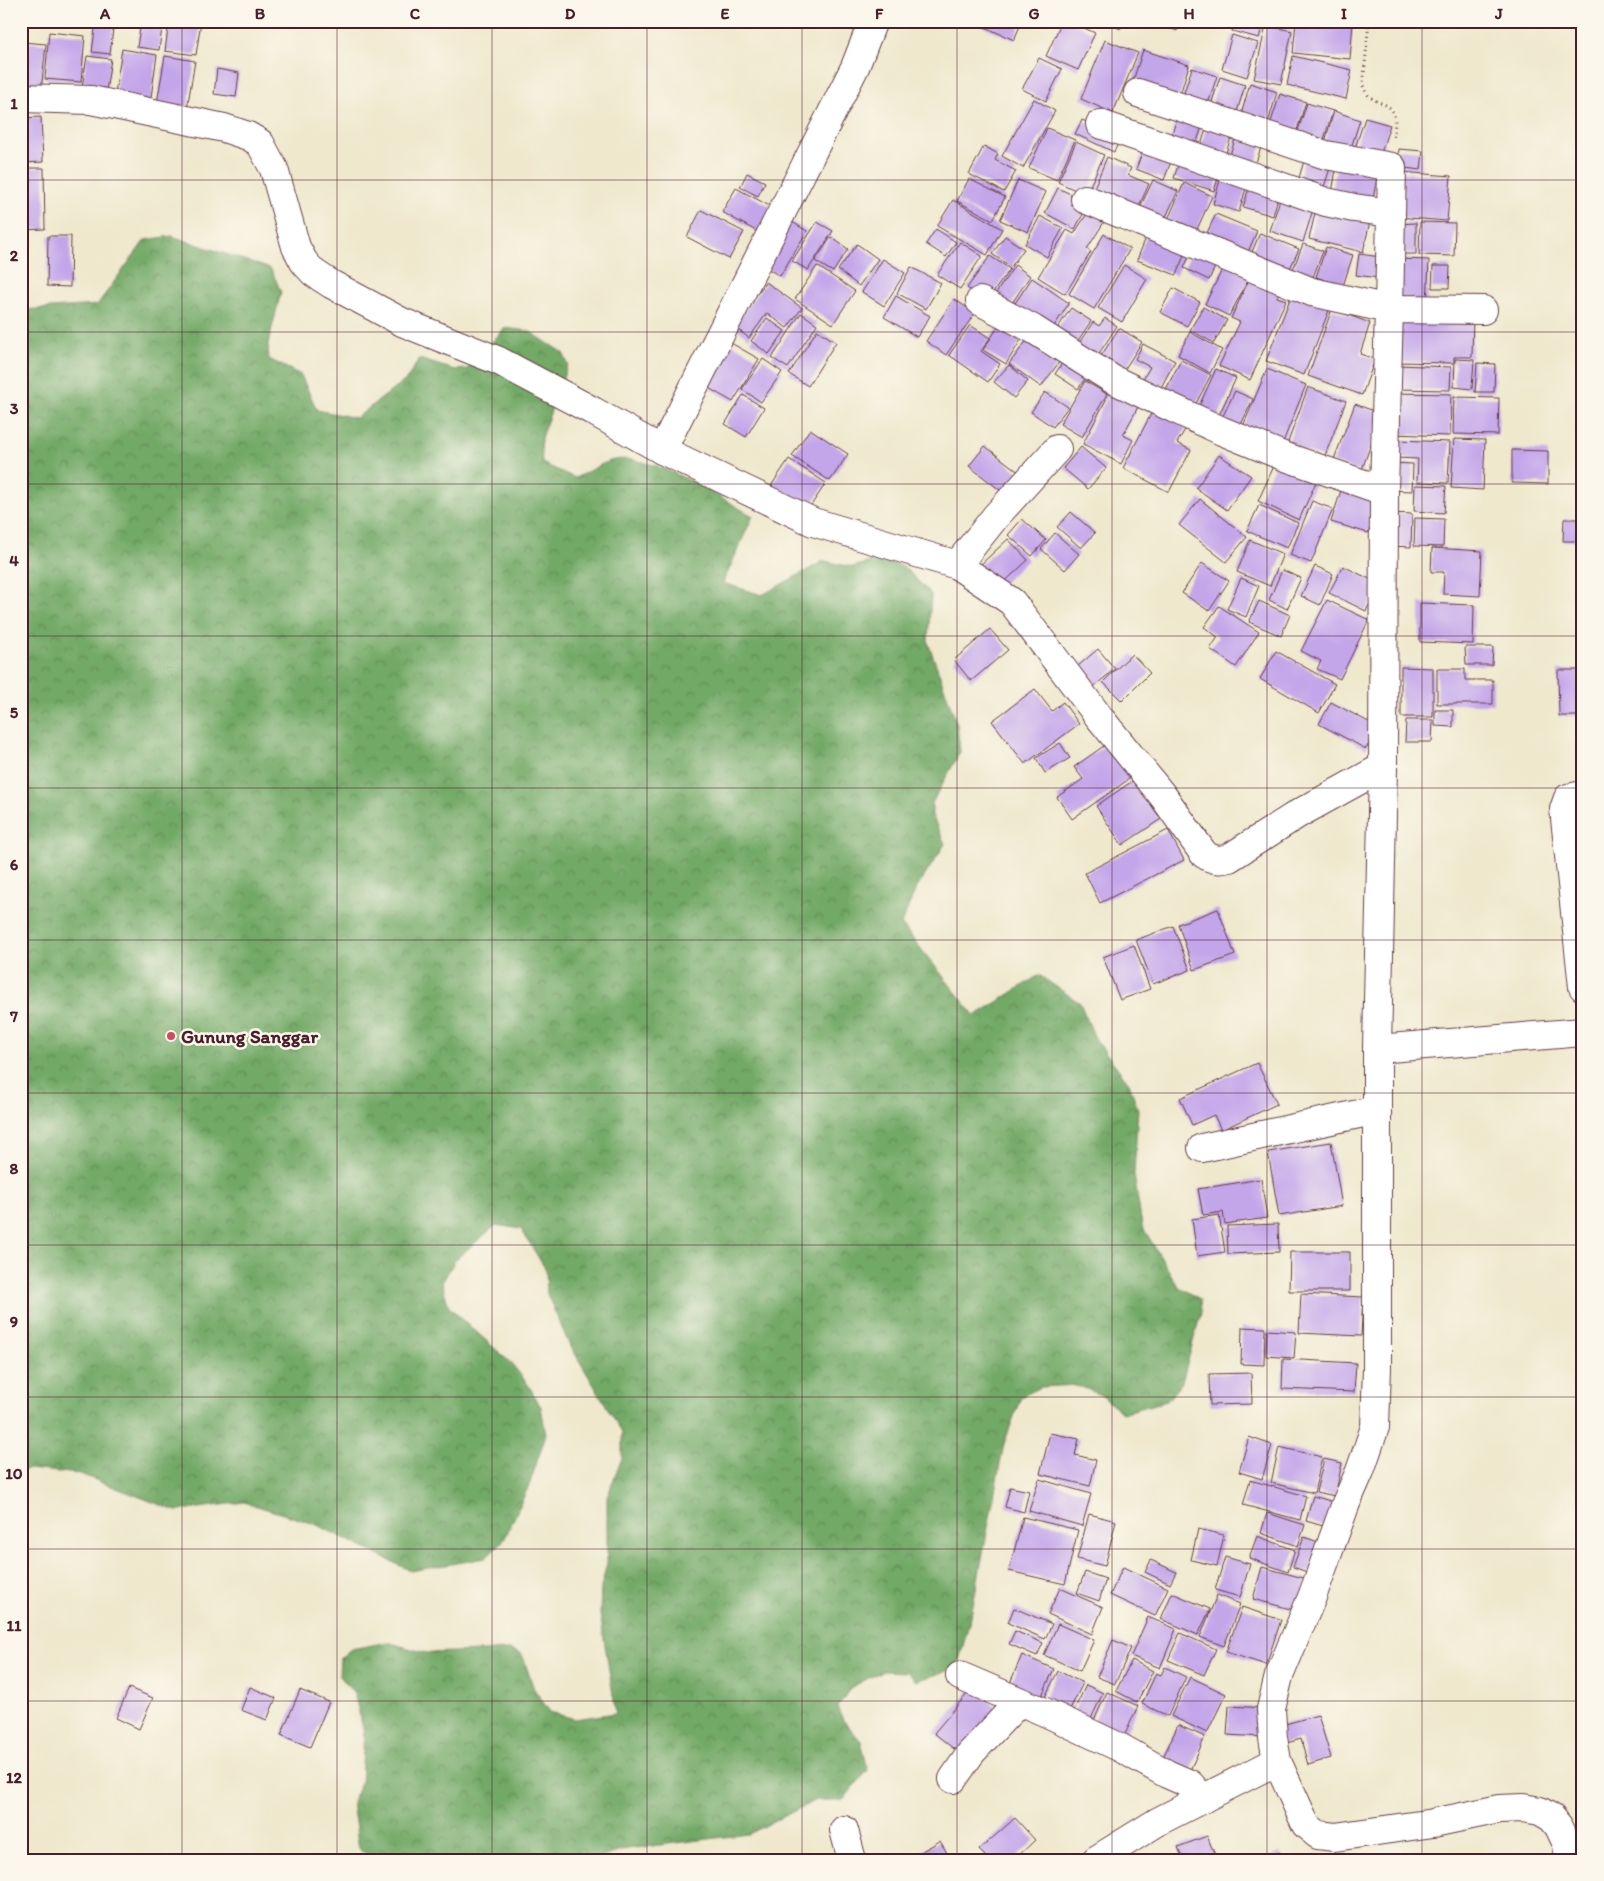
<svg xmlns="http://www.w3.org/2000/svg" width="1604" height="1881" font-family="Itim,sans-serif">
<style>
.forest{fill:url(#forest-crowns);stroke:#5e6448}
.building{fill:#c3a5ea}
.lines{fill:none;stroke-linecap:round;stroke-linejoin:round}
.minor-casing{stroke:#633d43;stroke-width:30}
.path{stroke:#633d43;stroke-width:3;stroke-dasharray:1 4;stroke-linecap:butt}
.minor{stroke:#fff;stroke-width:28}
.grid{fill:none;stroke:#4a1f2b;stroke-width:1;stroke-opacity:0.55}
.poi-dot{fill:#d1495b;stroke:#fbf7ec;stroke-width:2}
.labels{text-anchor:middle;stroke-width:5;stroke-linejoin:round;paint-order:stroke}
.poi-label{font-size:19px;font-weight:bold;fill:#4a1f2b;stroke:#fbf7ec;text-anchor:start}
.neatline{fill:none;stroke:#4a1f2b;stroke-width:2}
.grid-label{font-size:16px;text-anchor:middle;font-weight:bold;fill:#4a1f2b}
</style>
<defs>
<pattern id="forest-crowns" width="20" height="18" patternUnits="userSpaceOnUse" patternTransform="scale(1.25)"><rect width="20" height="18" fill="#72a966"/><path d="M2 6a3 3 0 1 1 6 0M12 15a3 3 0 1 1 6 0" fill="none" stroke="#608954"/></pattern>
</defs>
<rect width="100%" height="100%" fill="#fbf7ec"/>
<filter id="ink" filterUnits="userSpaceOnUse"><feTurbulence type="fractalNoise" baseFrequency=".02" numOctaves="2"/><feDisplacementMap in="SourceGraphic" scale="10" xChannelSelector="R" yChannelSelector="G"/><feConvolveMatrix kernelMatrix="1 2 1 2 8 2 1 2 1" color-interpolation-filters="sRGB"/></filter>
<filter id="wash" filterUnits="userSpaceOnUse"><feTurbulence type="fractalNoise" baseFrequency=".0096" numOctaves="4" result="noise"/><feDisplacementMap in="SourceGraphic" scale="20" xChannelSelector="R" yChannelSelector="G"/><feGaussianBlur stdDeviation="1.12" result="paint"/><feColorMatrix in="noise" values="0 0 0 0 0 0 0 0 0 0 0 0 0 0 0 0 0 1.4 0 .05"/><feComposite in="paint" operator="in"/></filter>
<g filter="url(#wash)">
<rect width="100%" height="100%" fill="#efe8cd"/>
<path class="forest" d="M172,236L271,269L281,292L268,344L269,359L301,375L317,410L356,418L407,379L419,359L455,370L467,369L505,328L529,331L563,353L568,364L541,438L542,463L575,478C586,473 598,465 610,461C647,449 720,498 753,516L723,583L762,595L824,561L853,567L877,560L903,566L931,594L928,642L957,724L960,752L932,803V815L945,844L915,891L901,924L975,1016L1039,975L1080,1003L1096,1040L1129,1083L1138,1109L1134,1174L1142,1226L1178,1286L1200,1299L1201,1313L1182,1382L1167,1401L1122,1413L1101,1395L1077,1385L1041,1387L1021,1397L1004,1444L971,1616L957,1668L916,1681L907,1672L882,1671L850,1688L838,1707L843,1720L861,1741L868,1770L843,1800H816L749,1834L627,1849L594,1860H381L359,1850L352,1802L361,1783L364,1732L354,1693L339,1675L340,1658L351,1649L387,1642L426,1653L510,1650L522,1654L534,1689L550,1712L575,1719L616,1713L600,1614L601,1588L607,1563V1497L622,1458V1432L568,1342L547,1294L546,1270L521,1229L496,1225L455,1260L442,1283L449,1307L512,1364L529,1386L541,1407L546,1434L530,1483L504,1540L486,1558L411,1571L315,1524L244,1502L176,1511L80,1474L28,1469L21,1471V310L97,305L145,240Z"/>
<g id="blocks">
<g class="building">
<polygon points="96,21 114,21 110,54 92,52"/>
<polygon points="141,21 163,21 159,50 137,47"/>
<polygon points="169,21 201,21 196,55 165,51"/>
<polygon points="971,21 1022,21 1014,40"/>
<polygon points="1062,21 1069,21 1095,33 1078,70 1046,56"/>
<polygon points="1105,21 1124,21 1120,29"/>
<polygon points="1152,21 1180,21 1177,31"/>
<polygon points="1234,21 1264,21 1259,38 1232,31"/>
<polygon points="1296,21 1353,23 1350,59 1293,53"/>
<polygon points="1266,25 1292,31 1281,84 1254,79"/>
<polygon points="49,32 85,36 81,82 45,79"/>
<polygon points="1232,35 1258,43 1247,77 1222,69"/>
<polygon points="1105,40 1138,53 1113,113 1081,99"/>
<polygon points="23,42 46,44 41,92 21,90"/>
<polygon points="122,49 157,55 150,104 114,99"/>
<polygon points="1143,50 1189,65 1179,98 1132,84"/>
<polygon points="87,56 111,59 105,98 81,94"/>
<polygon points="165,56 195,61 187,109 157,103"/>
<polygon points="1293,56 1352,70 1346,99 1287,85"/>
<polygon points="1039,58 1062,69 1046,101 1022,89"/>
<polygon points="1192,68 1217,76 1206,110 1181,102"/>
<polygon points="217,69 239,73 236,97 214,94"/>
<polygon points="1220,77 1245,85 1235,119 1209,111"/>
<polygon points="1250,83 1277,92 1266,130 1239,122"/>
<polygon points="1280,94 1306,102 1295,136 1269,128"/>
<polygon points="1034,99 1055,111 1023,168 1002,156"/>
<polygon points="1307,103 1333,111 1322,145 1296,137"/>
<polygon points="1180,109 1205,117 1194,151 1169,143"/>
<polygon points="1334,111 1360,120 1349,154 1324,145"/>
<polygon points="41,117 43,162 21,163 21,118"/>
<polygon points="1365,118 1390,125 1379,159 1354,151"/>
<polygon points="1082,120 1121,137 1114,152 1075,134"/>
<polygon points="1209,120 1234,128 1223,162 1198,154"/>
<polygon points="1047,128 1075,140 1057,180 1029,168"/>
<polygon points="1238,130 1264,138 1253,172 1227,164"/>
<polygon points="1076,142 1104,155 1086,195 1058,182"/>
<polygon points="1145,145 1173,156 1164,180 1136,169"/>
<polygon points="984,146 998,154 995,160 1016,171 1004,192 969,174"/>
<polygon points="1399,149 1423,151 1421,170 1397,167"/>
<polygon points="1306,154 1332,162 1321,196 1296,188"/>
<polygon points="1181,155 1221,169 1214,191 1174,178"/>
<polygon points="1107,157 1131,168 1128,175 1149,184 1135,215 1091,195"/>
<polygon points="1337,164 1378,171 1372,205 1331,198"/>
<polygon points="21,168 44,168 45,229 21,230"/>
<polygon points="1223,170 1249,178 1239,212 1213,204"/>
<polygon points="1401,172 1451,176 1447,221 1397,217"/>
<polygon points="747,173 765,182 758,196 740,187"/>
<polygon points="969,179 1005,197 993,220 957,201"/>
<polygon points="1018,180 1046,192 1028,232 1000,220"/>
<polygon points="1153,180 1178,191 1163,223 1138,212"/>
<polygon points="1251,181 1280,189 1273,216 1243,207"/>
<polygon points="1184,183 1212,196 1194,236 1166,224"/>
<polygon points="736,188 779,211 765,236 722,212"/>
<polygon points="1058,188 1089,203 1075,229 1045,213"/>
<polygon points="1282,193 1315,203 1303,242 1270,231"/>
<polygon points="953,200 1002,229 987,255 937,226"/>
<polygon points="1317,205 1371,217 1363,252 1309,239"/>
<polygon points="1090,209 1106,219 1087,249 1091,252 1065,294 1038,277 1067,230 1074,234"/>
<polygon points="701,210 744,232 729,259 687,237"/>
<polygon points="1216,214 1257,231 1245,259 1203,241"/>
<polygon points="1040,216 1063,228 1047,257 1025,244"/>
<polygon points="787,219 807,231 780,276 760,264"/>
<polygon points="817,222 833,231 808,270 792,261"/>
<polygon points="1420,222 1455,223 1454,256 1419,255"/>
<polygon points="1416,223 1416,254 1396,254 1397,224"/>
<polygon points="936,229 956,242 946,257 926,244"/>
<polygon points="1149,230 1188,246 1176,275 1137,260"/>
<polygon points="1260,233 1299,249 1287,275 1249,259"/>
<polygon points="1104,234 1130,249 1094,309 1069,294"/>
<polygon points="48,236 71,236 70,287 47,286"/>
<polygon points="1005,236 1024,249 1011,267 992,254"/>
<polygon points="831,237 848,249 833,272 815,261"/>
<polygon points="960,242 982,256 960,289 937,275"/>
<polygon points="857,244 878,259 859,286 838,270"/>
<polygon points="1303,244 1323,251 1310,285 1290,277"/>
<polygon points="1326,247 1353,255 1343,286 1316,277"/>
<polygon points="1193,248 1218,260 1209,280 1184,268"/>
<polygon points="1359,254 1381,257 1378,278 1356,275"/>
<polygon points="990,256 1010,269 987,301 967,288"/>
<polygon points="883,259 905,273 884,306 862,292"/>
<polygon points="1397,259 1429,260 1427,302 1396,301"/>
<polygon points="1226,262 1251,275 1229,316 1205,304"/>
<polygon points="1015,265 1030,276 1008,309 992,299"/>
<polygon points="1124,265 1147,279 1122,322 1098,308"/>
<polygon points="817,266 855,291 833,324 795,299"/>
<polygon points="1433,266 1450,266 1449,288 1432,288"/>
<polygon points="911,267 941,283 926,309 897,293"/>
<polygon points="1253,271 1283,285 1277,297 1286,300 1250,380 1219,366 1240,322 1231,318"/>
<polygon points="1032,278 1069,303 1049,334 1011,309"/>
<polygon points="766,282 802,308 787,328 767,313 749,338 733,326"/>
<polygon points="1173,288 1200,302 1187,326 1160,312"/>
<polygon points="1293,291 1331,305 1304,375 1266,361"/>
<polygon points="896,296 930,316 917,337 884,317"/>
<polygon points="954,299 975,313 946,355 926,341"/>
<polygon points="1203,307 1227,320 1214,343 1190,330"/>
<polygon points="1071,308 1091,321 1073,348 1053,335"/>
<polygon points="1332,309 1370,323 1360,354 1375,359 1362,395 1308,376"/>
<polygon points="801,313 817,324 788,368 772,358"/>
<polygon points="1397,315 1473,318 1472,357 1454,357 1454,363 1395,362"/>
<polygon points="767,318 785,331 769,354 751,341"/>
<polygon points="1105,318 1117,326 1094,361 1075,349 1093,322 1099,326"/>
<polygon points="1002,321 1024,335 1006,364 983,350"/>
<polygon points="970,325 990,338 981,351 1000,364 988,382 949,355"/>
<polygon points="1119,328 1142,342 1119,378 1096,364"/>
<polygon points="817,330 836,342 808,386 789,374"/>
<polygon points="1034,331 1065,354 1041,387 1009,364"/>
<polygon points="1190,332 1222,350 1210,373 1178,355"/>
<polygon points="731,343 759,359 733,402 705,386"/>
<polygon points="1143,344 1175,361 1158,393 1140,384 1150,367 1135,359"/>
<polygon points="1068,354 1091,370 1078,389 1055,374"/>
<polygon points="763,359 782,372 761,402 742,389"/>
<polygon points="1455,359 1474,360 1472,389 1454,387"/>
<polygon points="1181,360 1211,375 1192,411 1163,395"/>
<polygon points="1477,363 1495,364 1494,392 1475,392"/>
<polygon points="1009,365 1028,381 1014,398 994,382"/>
<polygon points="1397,365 1451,367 1450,390 1396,389"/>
<polygon points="1216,369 1236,378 1215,424 1195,415"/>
<polygon points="1267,369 1306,385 1281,447 1241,431"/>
<polygon points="1085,381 1107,394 1082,437 1060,424"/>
<polygon points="1308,387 1346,401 1324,458 1287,445"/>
<polygon points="1111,390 1139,405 1123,435 1133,440 1121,464 1083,444"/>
<polygon points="1235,391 1253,399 1238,431 1220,422"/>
<polygon points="1045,392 1068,407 1053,427 1031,412"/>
<polygon points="1393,393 1451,394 1450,436 1391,434"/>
<polygon points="743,395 764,408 746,437 725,424"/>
<polygon points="1454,397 1499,398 1498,435 1453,434"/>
<polygon points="1355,404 1382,414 1361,472 1333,462"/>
<polygon points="1153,410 1186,428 1177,443 1191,450 1169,492 1123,468"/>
<polygon points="810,429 848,454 830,481 792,456"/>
<polygon points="1454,439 1485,440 1483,490 1451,488"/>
<polygon points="1397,440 1450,442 1448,483 1417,482 1418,459 1396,458"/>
<polygon points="985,446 1025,477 1009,497 969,466"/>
<polygon points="1081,447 1106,468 1088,489 1063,468"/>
<polygon points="1512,450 1548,451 1548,484 1512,483"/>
<polygon points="1219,455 1251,476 1227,510 1196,488"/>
<polygon points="789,459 826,483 808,510 771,486"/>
<polygon points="1389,463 1413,464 1412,491 1387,490"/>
<polygon points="1275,464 1316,482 1299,520 1258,501"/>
<polygon points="1415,485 1446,486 1444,513 1414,511"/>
<polygon points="1342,487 1379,499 1368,533 1331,522"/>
<polygon points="1200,499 1247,537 1226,562 1179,525"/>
<polygon points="1312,501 1333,509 1311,563 1290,555"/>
<polygon points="1259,505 1298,523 1287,548 1247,531"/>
<polygon points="1071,512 1095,533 1081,548 1057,527"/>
<polygon points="1391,513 1412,514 1411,547 1390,546"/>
<polygon points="1415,518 1444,519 1443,547 1414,546"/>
<polygon points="1022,519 1046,540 1032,556 1008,535"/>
<polygon points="1564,519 1581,519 1580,541 1563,541"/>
<polygon points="1055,533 1079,554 1065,570 1041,549"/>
<polygon points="1008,539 1028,560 998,588 978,567"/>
<polygon points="1250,540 1283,554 1270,586 1237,572"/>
<polygon points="1432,548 1482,551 1480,596 1443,594 1444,572 1431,572"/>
<polygon points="1202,563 1229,581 1209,611 1182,593"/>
<polygon points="1315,566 1333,574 1320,605 1301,596"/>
<polygon points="1343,566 1380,584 1366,611 1329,593"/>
<polygon points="1282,570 1301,578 1287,609 1269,600"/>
<polygon points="1241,578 1259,586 1246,617 1227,609"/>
<polygon points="1327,600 1369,620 1340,679 1317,669 1321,661 1301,651"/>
<polygon points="1259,601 1290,615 1281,636 1249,622"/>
<polygon points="1420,603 1474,605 1473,644 1420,642"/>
<polygon points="1219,606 1259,632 1236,667 1210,649 1218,637 1204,627"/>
<polygon points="990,629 1008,650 971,681 954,660"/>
<polygon points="1465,647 1493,647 1492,665 1466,665"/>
<polygon points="1098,649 1115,669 1087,692 1071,672"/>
<polygon points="1276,651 1335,684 1319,713 1260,679"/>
<polygon points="1132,654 1150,673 1122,701 1103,682"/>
<polygon points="1401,667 1433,668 1433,717 1401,717"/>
<polygon points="1437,669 1465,669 1465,680 1493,680 1493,704 1437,704"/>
<polygon points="1558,670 1583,670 1583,716 1559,716"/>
<polygon points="1035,689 1052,711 1063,702 1079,724 1025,764 992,721"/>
<polygon points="1331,702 1378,727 1366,749 1319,724"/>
<polygon points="1435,710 1453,710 1453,727 1435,726"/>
<polygon points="1406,720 1433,720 1432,742 1405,742"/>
<polygon points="1060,743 1070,758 1045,773 1036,758"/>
<polygon points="1108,743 1132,777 1072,819 1057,797 1083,779 1074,767"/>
<polygon points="1134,780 1161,819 1122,845 1096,806"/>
<polygon points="1168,830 1184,860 1100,903 1085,873"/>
<polygon points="1218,909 1235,955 1194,970 1178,924"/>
<polygon points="1173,926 1190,970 1153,984 1136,940"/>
<polygon points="1134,945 1150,989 1120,1000 1103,957"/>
<polygon points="1257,1063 1277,1104 1221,1130 1214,1115 1192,1125 1180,1098"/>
<polygon points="1331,1142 1342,1206 1279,1216 1268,1152"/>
<polygon points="1261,1179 1267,1218 1225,1224 1223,1212 1203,1215 1198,1189"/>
<polygon points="1219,1215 1225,1252 1197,1256 1192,1219"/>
<polygon points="1278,1224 1279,1252 1228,1254 1227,1226"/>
<polygon points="1290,1252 1350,1252 1350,1291 1289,1291"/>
<polygon points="1301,1294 1363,1297 1361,1336 1299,1333"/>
<polygon points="1242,1327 1265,1328 1264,1365 1241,1364"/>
<polygon points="1267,1330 1296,1332 1294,1358 1266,1356"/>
<polygon points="1283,1359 1356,1363 1354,1392 1282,1389"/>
<polygon points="1251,1373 1252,1404 1210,1405 1209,1374"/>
<polygon points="1050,1433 1079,1439 1075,1455 1096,1460 1090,1486 1040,1474"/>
<polygon points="1249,1437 1272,1445 1262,1479 1239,1472"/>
<polygon points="1279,1447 1322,1457 1314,1493 1271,1483"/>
<polygon points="1324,1459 1342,1463 1335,1496 1316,1492"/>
<polygon points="1039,1479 1091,1494 1082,1526 1029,1511"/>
<polygon points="1250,1480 1306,1496 1300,1520 1243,1505"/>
<polygon points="1010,1487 1029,1491 1024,1512 1005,1507"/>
<polygon points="1313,1496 1337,1503 1330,1528 1306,1521"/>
<polygon points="1267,1513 1305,1525 1298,1546 1261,1533"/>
<polygon points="1089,1514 1116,1521 1105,1566 1077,1559"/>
<polygon points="1023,1517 1078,1530 1065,1584 1009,1571"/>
<polygon points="1198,1529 1224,1535 1217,1566 1191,1560"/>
<polygon points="1257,1536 1295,1550 1288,1572 1249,1558"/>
<polygon points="1304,1537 1321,1543 1310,1573 1293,1567"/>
<polygon points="1225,1557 1250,1564 1240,1597 1215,1590"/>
<polygon points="1151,1560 1176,1572 1170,1584 1145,1572"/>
<polygon points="1123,1567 1168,1588 1155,1616 1110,1595"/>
<polygon points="1262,1567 1307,1579 1298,1611 1253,1599"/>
<polygon points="1085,1572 1106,1579 1099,1601 1077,1593"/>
<polygon points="1060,1588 1103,1607 1092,1634 1048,1614"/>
<polygon points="1172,1593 1210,1609 1198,1635 1161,1619"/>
<polygon points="1217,1595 1240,1604 1224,1646 1200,1637"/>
<polygon points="1242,1607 1281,1620 1266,1665 1226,1652"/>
<polygon points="1014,1608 1052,1624 1045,1639 1008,1623"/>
<polygon points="1148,1617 1176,1629 1160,1668 1131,1656"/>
<polygon points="1058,1624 1094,1640 1080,1671 1044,1655"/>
<polygon points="1015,1631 1043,1643 1037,1656 1009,1644"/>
<polygon points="1180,1633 1216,1649 1204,1675 1168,1660"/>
<polygon points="1113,1640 1131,1648 1115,1684 1097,1677"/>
<polygon points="1022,1655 1054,1669 1038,1704 1007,1690"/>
<polygon points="1132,1660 1153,1671 1137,1702 1116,1691"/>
<polygon points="1165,1667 1186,1677 1168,1716 1142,1704 1156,1673 1161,1675"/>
<polygon points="1058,1671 1083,1683 1066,1717 1041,1705"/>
<polygon points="1190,1677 1226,1694 1207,1733 1171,1716"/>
<polygon points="1086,1685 1103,1693 1088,1725 1071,1717"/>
<polygon points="250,1687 276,1698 267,1720 241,1710"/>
<polygon points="129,1688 153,1698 139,1729 116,1718"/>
<polygon points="972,1688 1002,1712 964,1757 934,1733"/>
<polygon points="300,1690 329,1702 310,1747 281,1735"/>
<polygon points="1107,1692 1138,1706 1122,1741 1091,1727"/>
<polygon points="1229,1706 1266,1708 1265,1737 1227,1735"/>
<polygon points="1318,1715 1331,1758 1308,1765 1301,1739 1283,1744 1278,1726"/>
<polygon points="1178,1725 1205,1737 1187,1777 1160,1764"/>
<polygon points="1015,1818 1035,1840 1014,1860 989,1860 979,1850"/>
<polygon points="1207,1836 1217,1860 1183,1860 1178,1847"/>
<polygon points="940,1841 951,1860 906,1860"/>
<polygon points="1280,1852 1283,1860 1262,1860"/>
</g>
</g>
</g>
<g filter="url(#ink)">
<use href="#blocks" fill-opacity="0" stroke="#633d43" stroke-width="1"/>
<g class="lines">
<defs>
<g id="minor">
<path d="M21,98L91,100L224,128L248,136L260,143L274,169L296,247L304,262L314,273L331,284L402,322L499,361L593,411L662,450L813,522L957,565L1012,602L1099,717L1163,796L1204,854C1212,860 1219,861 1229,858L1298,814L1383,767"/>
<polyline points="1100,124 1326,202 1354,208 1391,213"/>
<polyline points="1085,199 1312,292 1389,309 1392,167 1326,155 1138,93"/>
<polyline points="980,301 1033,329 1112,379 1164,404 1222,431 1283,456 1384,491"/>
<polyline points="1483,310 1389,309 1384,491 1383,767 1377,1049 1377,1368 1375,1427 1360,1471 1346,1503 1312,1597 1279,1676 1271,1709 1273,1738 1277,1761 1306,1825 1318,1835 1335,1837 1433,1823 1500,1809 1523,1808 1540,1811 1552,1818 1559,1827 1567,1844 1569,1860"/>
<polyline points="662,450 855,67 873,21"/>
<polyline points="957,565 996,516 1057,449"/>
<polyline points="1583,795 1568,798 1564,809 1583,987"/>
<polyline points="1377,1049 1583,1032"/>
<polyline points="1202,1148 1377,1110"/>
<polyline points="960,1676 1047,1713 1121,1748 1167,1774 1190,1784 1203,1799"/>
<polyline points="953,1779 971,1753 1019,1702"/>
<polyline points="844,1830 852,1860"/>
<polyline points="1096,1860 1159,1821 1277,1761"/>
</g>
</defs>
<use href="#minor" class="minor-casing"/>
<path class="path" d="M1369,21L1363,85C1369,107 1390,99 1394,115C1396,122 1394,132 1393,139"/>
<use href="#minor" class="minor"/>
</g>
</g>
<path class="grid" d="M182,21V1860M337,21V1860M492,21V1860M647,21V1860M802,21V1860M957,21V1860M1112,21V1860M1267,21V1860M1422,21V1860M21,180H1583M21,332H1583M21,484H1583M21,636H1583M21,788H1583M21,940H1583M21,1093H1583M21,1245H1583M21,1397H1583M21,1549H1583M21,1701H1583"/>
<circle class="poi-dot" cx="171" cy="1036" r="5"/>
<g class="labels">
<g class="poi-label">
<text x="181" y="1043">Gunung Sanggar</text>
</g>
</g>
<rect width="1604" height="1881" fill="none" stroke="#fbf7ec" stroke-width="55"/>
<rect x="28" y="28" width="1548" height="1826" class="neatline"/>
<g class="grid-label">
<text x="105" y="19">A</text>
<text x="260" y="19">B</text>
<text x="415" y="19">C</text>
<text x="570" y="19">D</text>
<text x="725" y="19">E</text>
<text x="879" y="19">F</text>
<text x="1034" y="19">G</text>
<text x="1189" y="19">H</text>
<text x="1344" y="19">I</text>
<text x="1499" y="19">J</text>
<text x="14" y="109">1</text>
<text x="14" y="261">2</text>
<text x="14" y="414">3</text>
<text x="14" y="566">4</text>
<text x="14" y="718">5</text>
<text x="14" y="870">6</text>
<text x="14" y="1022">7</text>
<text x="14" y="1174">8</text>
<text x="14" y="1327">9</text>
<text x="14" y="1479">10</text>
<text x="14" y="1631">11</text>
<text x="14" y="1783">12</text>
</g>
</svg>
